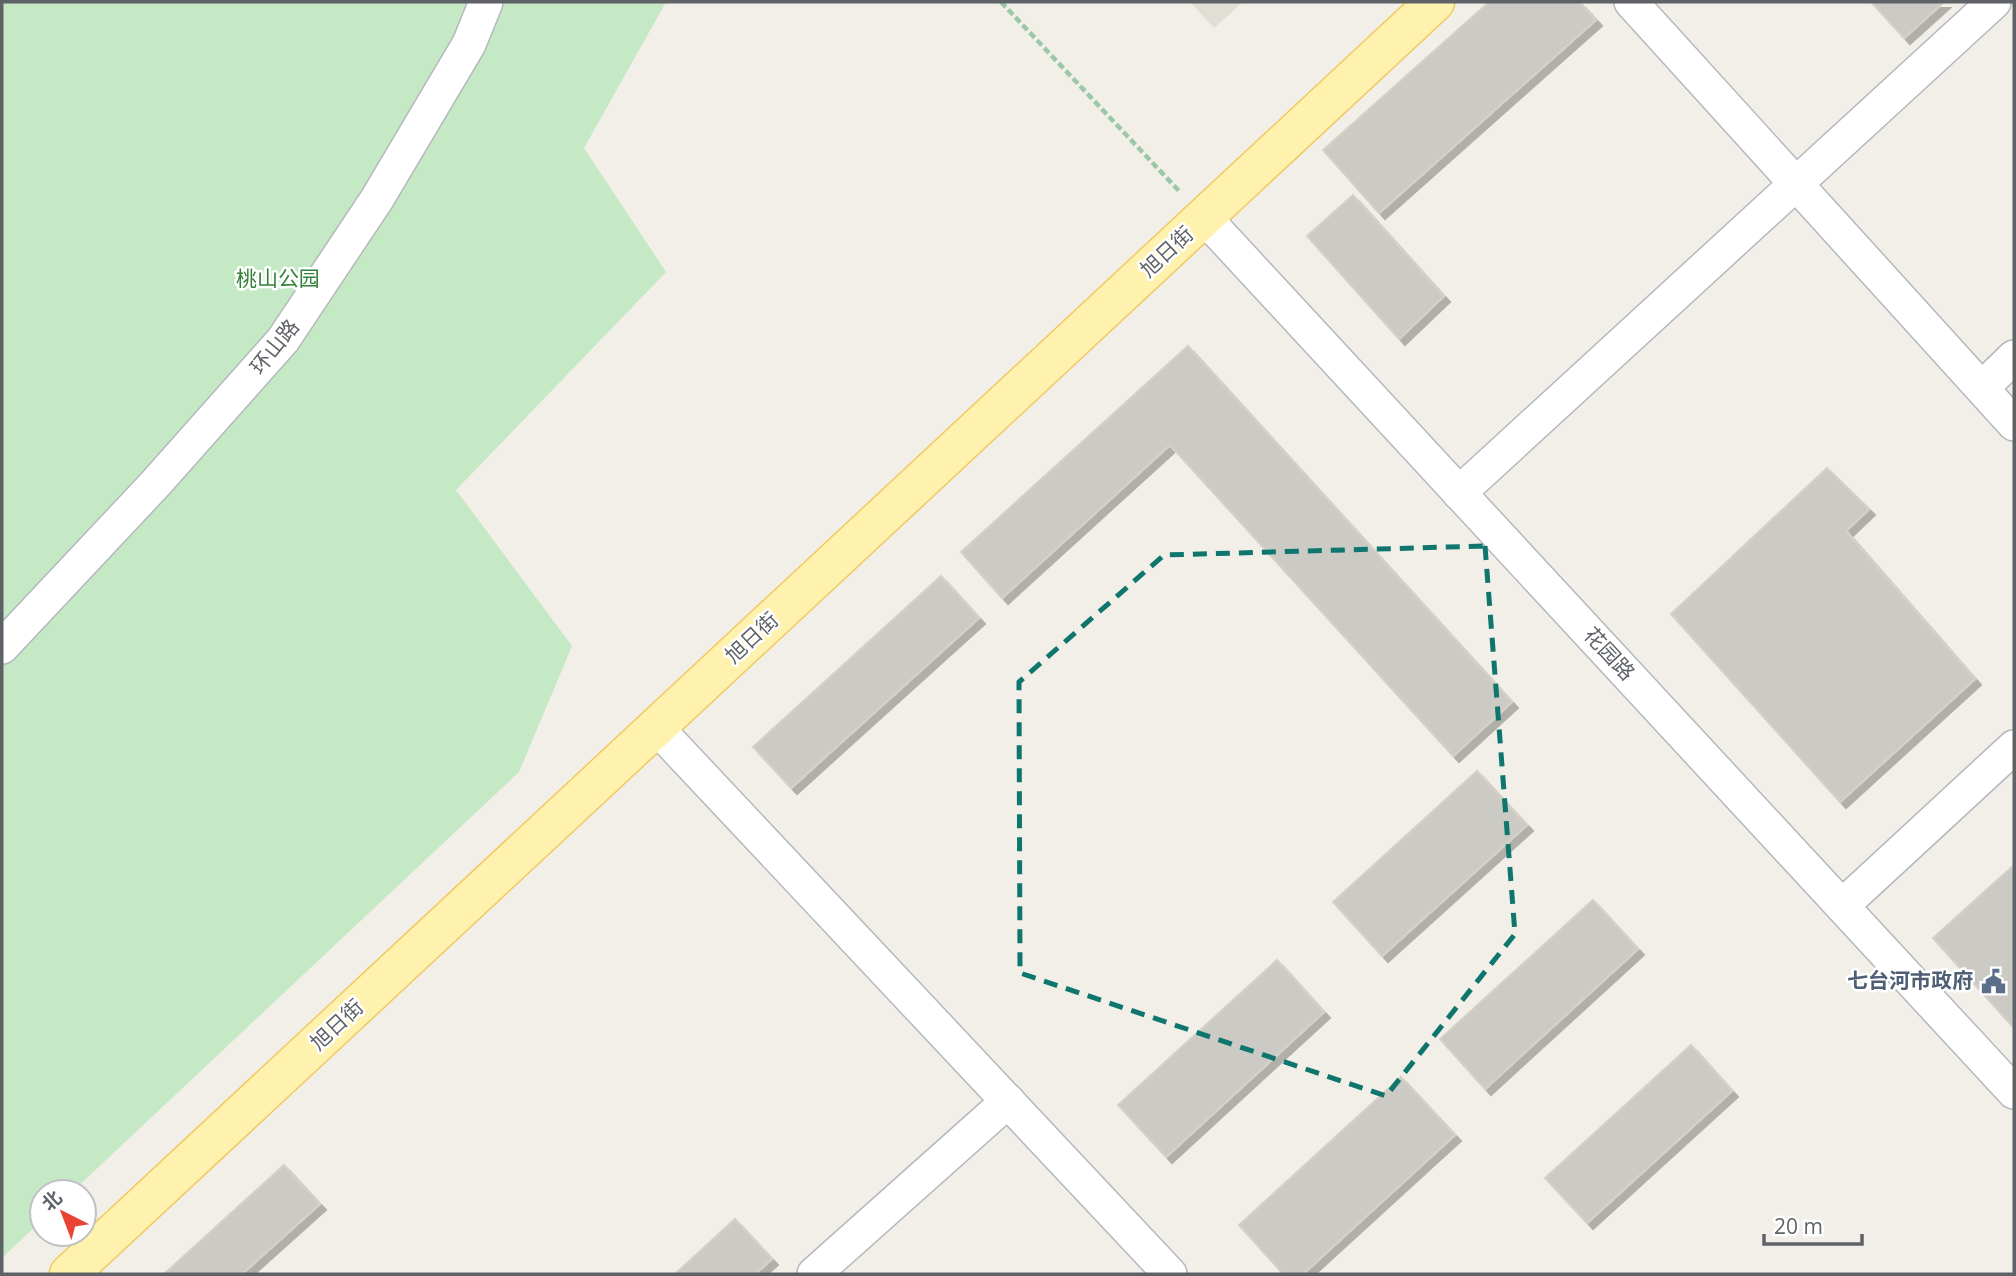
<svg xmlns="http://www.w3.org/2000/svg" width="2016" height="1276" font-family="'Open Sans','Noto Sans SC',sans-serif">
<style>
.education{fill:#e1ded6}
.green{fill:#c5e8c5}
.building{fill:#cccac5;stroke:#d6d1c6;stroke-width:2;filter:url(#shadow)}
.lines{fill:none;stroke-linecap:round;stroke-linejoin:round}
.minor-casing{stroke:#b5b8bc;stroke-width:36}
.major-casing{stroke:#f2c960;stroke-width:41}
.path{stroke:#9cc7a9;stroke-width:4.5;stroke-dasharray:7 3.5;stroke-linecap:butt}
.minor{stroke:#fff;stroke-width:33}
.major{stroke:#fff2af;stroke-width:38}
.marked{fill:none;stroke:#0f766e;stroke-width:5;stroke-dasharray:14 9;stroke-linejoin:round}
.labels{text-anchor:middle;stroke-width:5;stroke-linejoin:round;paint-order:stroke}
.street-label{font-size:21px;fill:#5f6368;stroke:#fff}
.park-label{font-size:21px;fill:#348238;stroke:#fff}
.service-label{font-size:21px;font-weight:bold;fill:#4e5e75;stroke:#fff;text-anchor:end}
</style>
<defs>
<filter id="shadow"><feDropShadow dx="6" dy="6" stdDeviation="0" flood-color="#0004"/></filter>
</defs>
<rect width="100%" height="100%" fill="#f1efe8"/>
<polygon class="education" points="1190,2 1243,2 1214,28"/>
<polygon class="green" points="2,2 666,2 584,148 666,272 456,490 572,646 519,772 72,1192 42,1192 42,1220 2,1258"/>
<g class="building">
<polygon points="1489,2 1580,2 1596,20 1379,213 1323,150"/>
<polygon points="1871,2 1944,2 1904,38"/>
<polygon points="1353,195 1444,296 1399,339 1307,236"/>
<polygon points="1188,346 1512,702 1453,756 1170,445 1002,598 961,552"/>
<polygon points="1827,468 1869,509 1846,531 1975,679 1840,802 1671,614"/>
<polygon points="941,576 979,618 791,788 753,747"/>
<polygon points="1477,771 1527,825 1382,956 1333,902"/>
<polygon points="2014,865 2014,1024 2012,1026 1933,938"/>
<polygon points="1593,900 1638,949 1485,1089 1440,1039"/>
<polygon points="1277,960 1324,1012 1166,1157 1118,1105"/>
<polygon points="1691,1045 1732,1091 1587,1223 1545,1178"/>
<polygon points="1401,1077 1455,1135 1303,1274 1283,1274 1239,1225"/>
<polygon points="284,1165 320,1204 242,1274 164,1274"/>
<polygon points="735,1219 772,1259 755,1274 675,1274"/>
</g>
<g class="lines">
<defs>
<g id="minor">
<polyline points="1631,2 2014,424"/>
<polyline points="1204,217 2014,1092"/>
<polyline points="1982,388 2014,357"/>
<polyline points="1459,493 1994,2"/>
<polyline points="2,647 156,483 283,340 377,199 469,44 486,2"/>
<polyline points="656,727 1170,1274"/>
<polyline points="1842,906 2014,747"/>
<polyline points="814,1274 1008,1101"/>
</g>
<polyline id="major" points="69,1274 1435,2"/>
</defs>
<use href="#minor" class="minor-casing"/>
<use href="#major" class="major-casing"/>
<polyline class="path" points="1001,2 1180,192"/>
<use href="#minor" class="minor"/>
<use href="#major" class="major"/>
</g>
<path class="marked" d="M1485,546L1515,934L1386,1096L1020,973L1019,682L1164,555Z"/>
<defs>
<symbol id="civic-bare" viewBox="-9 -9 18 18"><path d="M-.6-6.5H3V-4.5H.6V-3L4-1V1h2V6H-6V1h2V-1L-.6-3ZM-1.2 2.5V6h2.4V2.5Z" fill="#5c6f8a" stroke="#fff" stroke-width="2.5" paint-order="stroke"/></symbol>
</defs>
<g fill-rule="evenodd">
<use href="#civic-bare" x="1976" y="964" width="35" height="35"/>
</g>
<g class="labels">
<g class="street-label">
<text transform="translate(1167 252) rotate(-43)" y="7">旭日街</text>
<text transform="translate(275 347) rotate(-51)" y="7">环山路</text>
<text transform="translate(752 638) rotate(-43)" y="7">旭日街</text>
<text transform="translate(1609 654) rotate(47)" y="7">花园路</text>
<text transform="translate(337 1025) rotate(-43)" y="7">旭日街</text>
</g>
<g class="park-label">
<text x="278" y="286">桃山公园</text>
</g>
<g class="service-label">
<text x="1973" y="988">七台河市政府</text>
</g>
</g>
<rect width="2016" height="1276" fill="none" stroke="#5f6368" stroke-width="7"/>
<g transform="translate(63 1213) rotate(318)"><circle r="33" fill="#ffffff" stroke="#bfc1c3" stroke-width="2"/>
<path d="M0-5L12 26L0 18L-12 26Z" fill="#ea4335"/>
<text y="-10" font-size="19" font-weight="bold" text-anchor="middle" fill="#5f6368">北</text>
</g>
<path d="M1764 1234v10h98v-10" fill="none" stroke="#5f6368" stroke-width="3.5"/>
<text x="1774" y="1234" font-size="21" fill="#5f6368" stroke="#ffffff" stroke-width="5" paint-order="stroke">20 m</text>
</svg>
